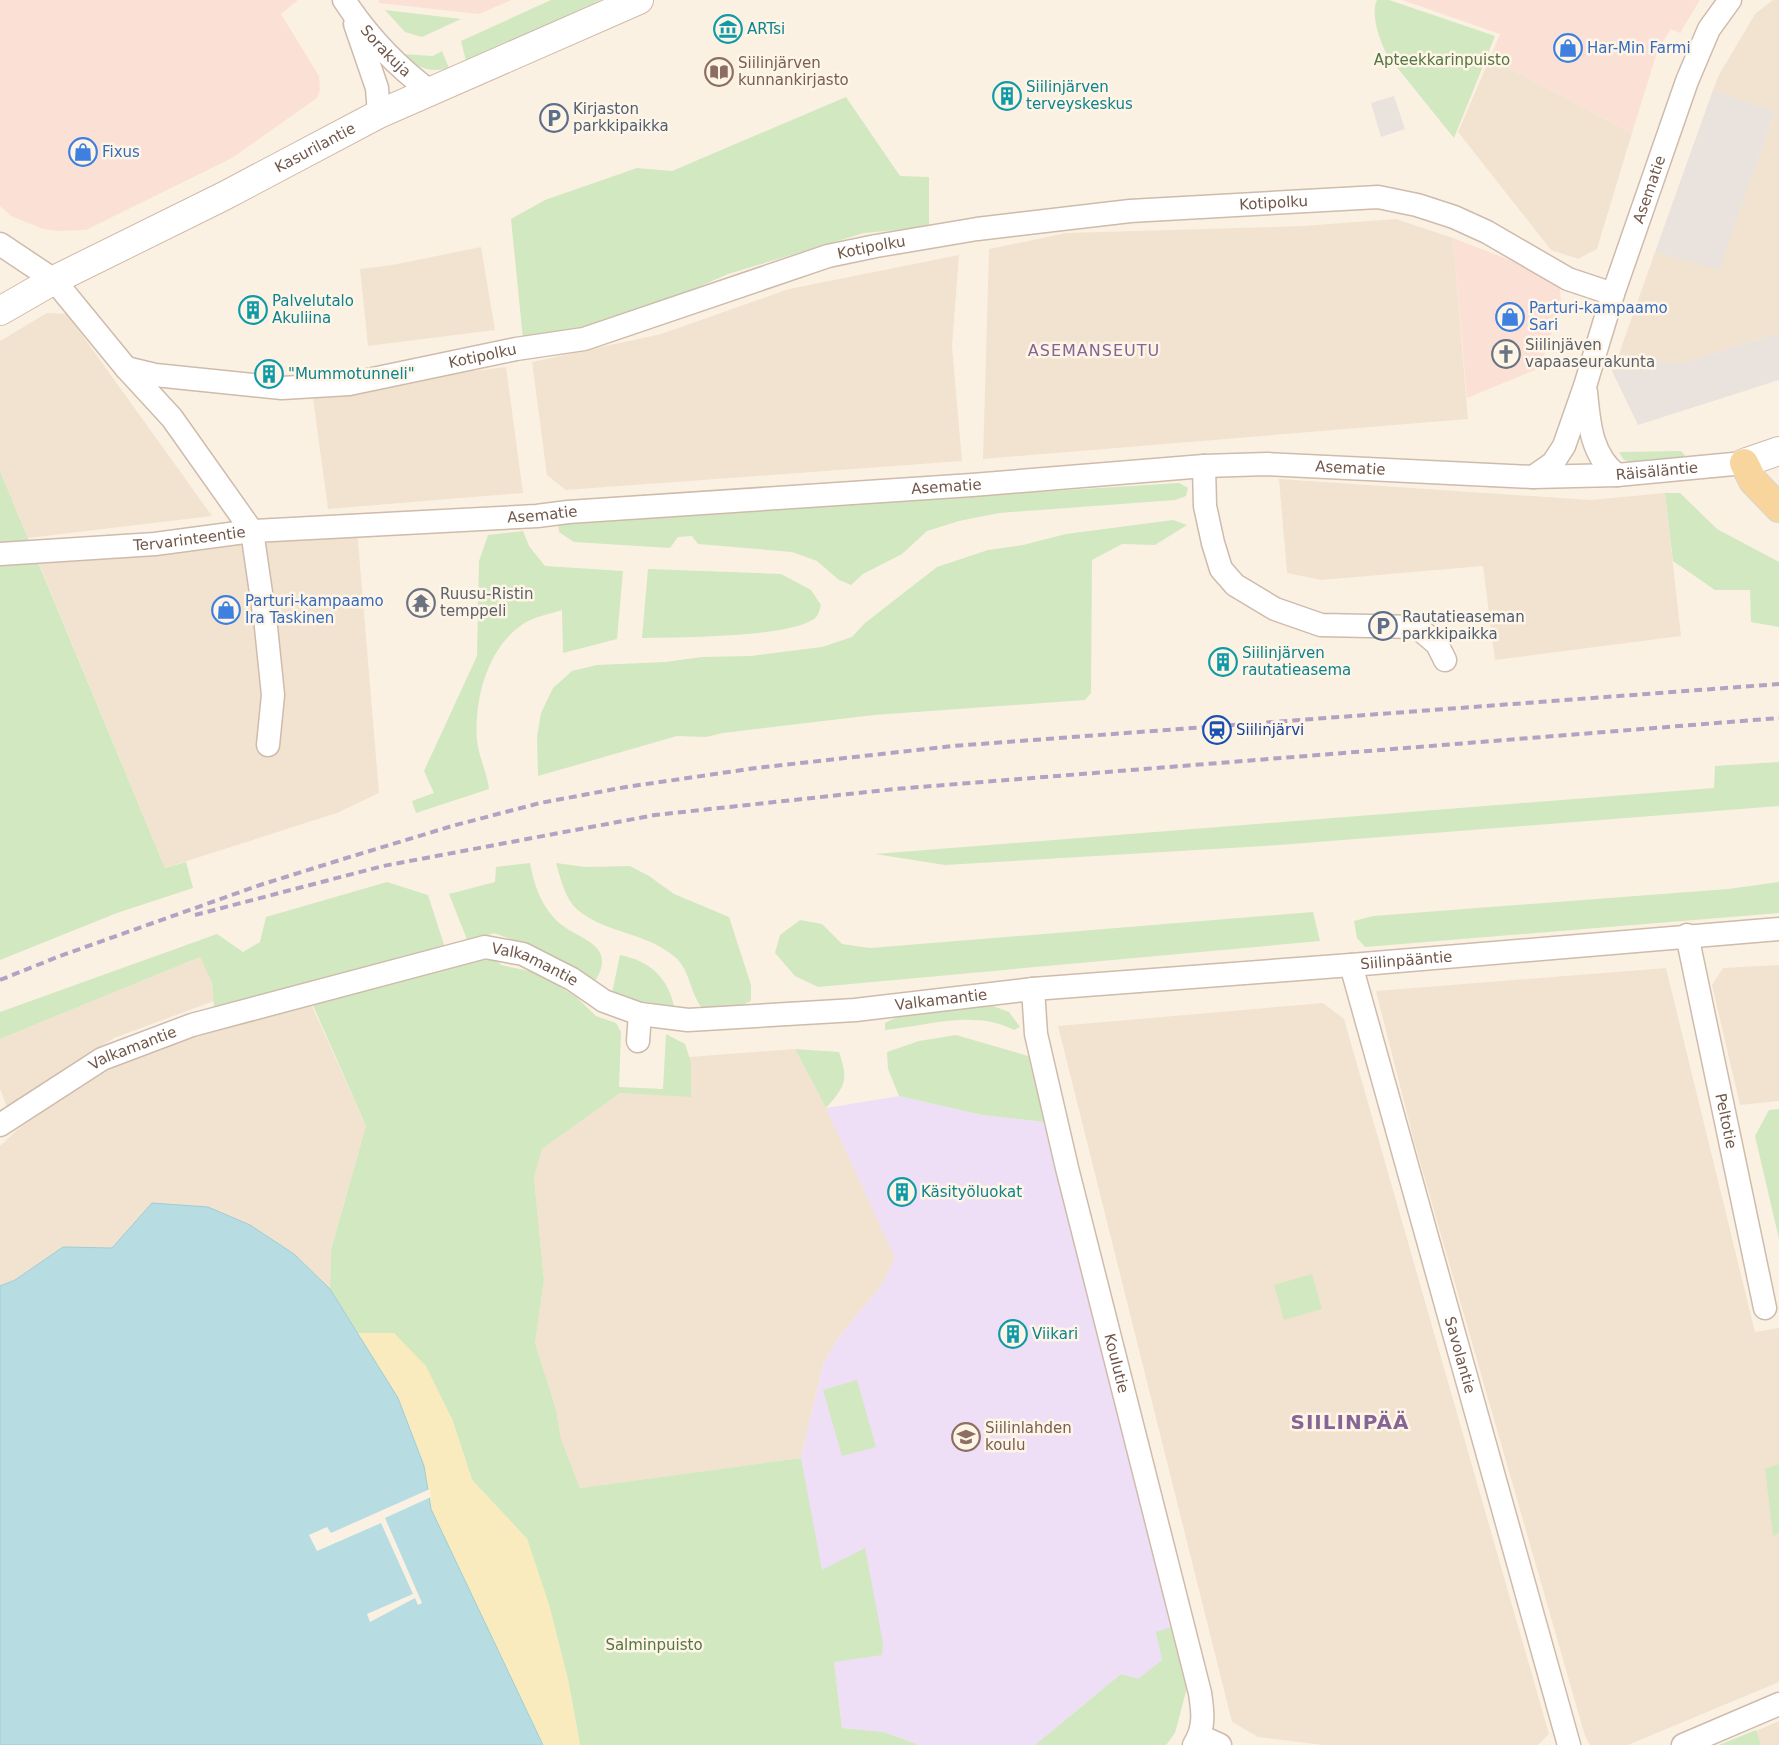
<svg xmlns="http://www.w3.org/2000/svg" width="1779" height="1745" font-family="'DejaVu Sans',sans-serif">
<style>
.residential{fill:#f2e3d0}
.commercial{fill:#fbe0d6}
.industrial{fill:#eae3dd}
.education{fill:#eedff7}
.green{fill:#d1e8c1}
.sand{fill:#f9ebbd}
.water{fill:#b7dde3;stroke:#9ecdd5}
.pier{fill:#fbf1e2}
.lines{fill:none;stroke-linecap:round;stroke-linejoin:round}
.street-casing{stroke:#cebbac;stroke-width:25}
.secondary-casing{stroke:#d0baa9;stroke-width:30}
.primary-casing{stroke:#dad3d0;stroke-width:30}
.street{stroke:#fff;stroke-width:22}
.secondary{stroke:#fff;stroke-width:28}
.primary{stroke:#f8d59c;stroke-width:28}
.rail{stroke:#b3a2c3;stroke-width:4;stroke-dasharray:8 5;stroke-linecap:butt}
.labels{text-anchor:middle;stroke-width:5;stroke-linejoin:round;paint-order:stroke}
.culture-label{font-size:15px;fill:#0d838f;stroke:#fef5e7;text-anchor:start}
.shop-label{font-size:15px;fill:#366cbe;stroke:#fef5e7;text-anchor:start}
.street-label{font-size:15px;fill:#71574a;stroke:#fef5e7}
.park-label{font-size:15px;fill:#527742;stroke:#fef5e7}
.education-label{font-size:15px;fill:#785e54;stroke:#fef5e7;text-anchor:start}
.service-label{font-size:15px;fill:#4e5e75;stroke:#fef5e7;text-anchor:start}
.worship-label{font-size:15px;fill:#5b616d;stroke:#fef5e7;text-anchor:start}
.transit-label{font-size:15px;fill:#164399;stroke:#fef5e7;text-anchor:start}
.neighbourhood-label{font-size:16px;letter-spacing:1px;fill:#846595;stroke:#fef5e7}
.district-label{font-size:20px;font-weight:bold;letter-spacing:1px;fill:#846595;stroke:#fef5e7}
</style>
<rect width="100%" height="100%" fill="#fbf1e2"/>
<g class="residential">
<polygon points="1773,0 1779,0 1779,333 1679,364 1619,354 1655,252 1719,269 1775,112 1713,90 1719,75 1755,14"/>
<polygon points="1490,58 1632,133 1597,249 1578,259 1551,250 1458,132"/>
<polygon points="1396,219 1453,238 1468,419 983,459 989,249 1066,233 1303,226"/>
<polygon points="481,247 495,330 368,346 360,269 392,265"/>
<polygon points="959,255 952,346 962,461 566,490 547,475 532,362 661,334 789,289"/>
<polygon points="47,313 67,314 212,516 28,538 0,471 0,341"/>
<polygon points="506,367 523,493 328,509 312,391"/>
<polygon points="1279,479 1591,500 1665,493 1681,636 1495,660 1483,566 1321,580 1287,573"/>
<polygon points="357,529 379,793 337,813 165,868 37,559"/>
<polygon points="200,957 212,983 214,1001 114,1038 7,1107 0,1089 0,1039"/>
<polygon points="1779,965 1779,1101 1740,1105 1712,985 1723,968"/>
<polygon points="1666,968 1755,1332 1779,1328 1779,1682 1628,1745 1590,1745 1585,1736 1414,1141 1376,991"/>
<polygon points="307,995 366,1126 331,1248 330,1289 294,1254 152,1203 112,1248 63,1247 15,1280 0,1286 0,1146 18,1129 104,1068"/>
<polygon points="1323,1003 1344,1019 1549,1734 1538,1745 1323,1745 1258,1737 1232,1722 1058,1026"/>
<polygon points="795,1049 826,1108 896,1258 881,1286 838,1338 823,1365 801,1458 580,1488 561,1439 556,1409 535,1343 544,1280 534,1178 542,1149 620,1093 691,1096 689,1057"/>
<polygon points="1779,1721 1779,1745 1761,1745 1756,1731"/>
</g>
<g class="commercial">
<polygon points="0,0 298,0 281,14 319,76 320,90 317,98 232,158 165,191 86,230 57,231 43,229 11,216 0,206"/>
<polygon points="379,0 512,0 479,14 379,3"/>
<polygon points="1402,0 1700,0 1680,33 1671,29 1658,49 1632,133 1490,58 1500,34"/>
<polygon points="1453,238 1559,279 1561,303 1540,368 1467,398"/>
</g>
<g class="industrial">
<polygon points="1713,90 1775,112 1719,270 1655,252"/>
<polygon points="1394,96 1405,129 1381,137 1371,103"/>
<polygon points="1779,333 1779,380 1638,425 1612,371 1619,354 1679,364"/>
</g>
<polygon class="education" points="899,1096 982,1115 1045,1122 1175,1626 1162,1660 1137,1680 1121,1674 1035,1745 919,1745 884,1732 842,1728 834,1662 801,1458 823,1365 838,1338 881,1286 895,1258 826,1108"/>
<g class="green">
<polygon points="551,0 601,0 481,58 466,61 461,41"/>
<path d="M1377,0H1389L1495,36L1454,138L1387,55C1380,41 1370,14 1377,0Z"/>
<polygon points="385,10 461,19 422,37 405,32"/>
<path d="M442,51L449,68C431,73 415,68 402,54L433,56Z"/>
<polygon points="846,97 900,176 929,177 929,227 864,233 728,274 646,310 596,325 523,339 511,219 545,200 637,168 672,171"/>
<polygon points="1681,451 1689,460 1637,464 1624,460 1619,452"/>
<polygon points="0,471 165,868 186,862 193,888 117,913 0,960"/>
<polygon points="1179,483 1188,488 1186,496 1175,500 999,513 959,521 927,531 902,554 863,574 851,585 839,580 817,561 792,552 698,544 692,536 678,537 670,548 574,542 559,532 558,522"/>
<polygon points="1665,493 1680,493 1717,529 1779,562 1779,627 1751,622 1750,590 1715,590 1673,561"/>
<polygon points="1173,520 1187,525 1155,545 1122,544 1092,560 1091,693 1085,700 874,715 723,733 706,737 677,736 538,776 537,737 541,713 553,688 572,671 597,665 665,662 702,657 751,656 822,647 852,637 865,623 937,567 988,550 1023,545 1066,534"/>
<path d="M523,531L529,546L545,566L623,571L617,639L563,653L562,610C550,614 533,617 523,624C487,648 474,700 477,741C479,757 487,773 489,789L416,813L412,801L434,793L424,771L477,656L479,561L488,535Z"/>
<path d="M648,569L781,574L811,590L821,605C820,608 819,613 817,616C800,638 673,637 642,638Z"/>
<polygon points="1779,762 1779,806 1279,845 945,865 875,854 1714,788 1715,766"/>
<path d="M530,863C534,884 540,903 555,919C574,940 618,941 596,980L533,947L494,933L468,942L449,894L495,882L496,867Z"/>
<path d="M556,863L585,867L630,866L649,876L674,894L729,917L751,985V1001L740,1006L702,1008C690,993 690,970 675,957C645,932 606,933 579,911C565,900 561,879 556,863Z"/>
<polygon points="387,882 428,895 448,957 485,947 501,965 538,973 576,997 596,1016 616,1023 621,1032 619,1087 663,1089 666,1034 685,1044 691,1062 691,1097 620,1093 542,1149 534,1178 544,1280 535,1343 556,1409 561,1439 580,1488 801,1458 822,1570 865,1548 883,1643 882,1655 834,1662 842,1728 884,1732 919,1745 580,1745 568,1680 549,1605 527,1539 472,1480 452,1419 394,1333 358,1333 330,1289 331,1249 366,1126 308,994 215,1017 212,983 200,957 0,1039 0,1012 217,934 243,952 260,942 266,917"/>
<polygon points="1779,882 1779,913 1365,947 1357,938 1354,921 1373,916 1728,889"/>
<polygon points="1313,912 1320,941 818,987 795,976 775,953 780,935 800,920 822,924 842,944 870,948"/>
<path d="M620,955C649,961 667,976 674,1006L638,1001L612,993Z"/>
<path d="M993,1006L1009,1012L1020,1027L1014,1030C975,1009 926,1026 885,1030V1023C918,1004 957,1007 993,1006Z"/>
<polygon points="956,1035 1028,1056 1045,1122 982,1115 899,1096 888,1069 887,1052 919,1041"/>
<path d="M795,1049L839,1052C849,1081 845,1086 826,1108Z"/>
<polygon points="1779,1109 1779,1239 1755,1136 1769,1110"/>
<polygon points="1312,1274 1322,1309 1284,1320 1274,1285"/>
<polygon points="857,1380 876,1447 842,1456 823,1390"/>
<polygon points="1779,1464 1779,1533 1773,1536 1765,1469"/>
<polygon points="1175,1626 1189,1680 1175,1733 1166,1745 1035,1745 1121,1674 1138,1679 1162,1660 1156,1632"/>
<polygon points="1756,1730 1761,1745 1719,1745"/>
</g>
<polygon class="sand" points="358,1333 394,1333 426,1366 452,1419 472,1480 527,1539 549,1605 568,1680 580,1745 543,1745 431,1509 424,1466 398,1398"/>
<polygon class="water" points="152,1203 208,1207 250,1225 294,1254 330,1289 398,1398 424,1466 431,1509 543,1745 0,1745 0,1286 15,1280 63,1247 112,1248"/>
<polygon class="pier" points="430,1489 431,1497 385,1518 422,1603 418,1605 415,1598 370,1622 367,1614 413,1594 381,1523 317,1551 309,1535 327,1527 331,1533"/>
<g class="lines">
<defs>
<g id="street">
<path id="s1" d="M344,0C367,35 397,67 431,92"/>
<polyline points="355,24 377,88 379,114"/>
<polyline points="0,244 54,280 126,368 172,418 252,531 266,627 273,695 268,745"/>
<path id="s2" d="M126,368L155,375L282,388L349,384L516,349L584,339L828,256L876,246L977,229L1130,211L1378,197L1417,205L1454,217L1487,232L1568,279L1613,294"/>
<path d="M1586,392C1589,423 1591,455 1617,475"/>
<polyline points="1204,466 1205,506 1213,543 1221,569 1235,585 1275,609 1321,625 1417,627 1437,644 1445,660"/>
<path id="s3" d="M1533,477L1553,463L1564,446L1585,386L1613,294L1687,81L1709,29L1730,0"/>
<path id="s4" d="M0,554L155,544L252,531L537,516L568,512L972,485L1204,466L1267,464L1533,477L1617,475L1744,463"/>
<path id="s5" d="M1687,935L1765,1308"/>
<path id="s6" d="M1351,965L1569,1745"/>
<path id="s7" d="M1033,989L1036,1034L1067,1168L1200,1693C1203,1712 1205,1728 1194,1745"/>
<polyline points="638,1041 640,1014"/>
<path id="s8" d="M0,1125L102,1059L192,1025L485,947L523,954L572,979L604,1001L640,1014L688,1020L855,1010L1033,989L1351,965L1779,929"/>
<polyline points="1200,1736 1220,1745"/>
<polyline points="1683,1745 1779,1704"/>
</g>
<g id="secondary">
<path id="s9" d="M0,311L54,280L224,196L379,114L639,0"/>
<polyline points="1744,463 1779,451"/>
</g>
<polyline id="primary" points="1744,463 1753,481 1779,508"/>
</defs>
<use href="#street" class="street-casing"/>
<use href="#secondary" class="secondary-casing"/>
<use href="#primary" class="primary-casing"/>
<use href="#street" class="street"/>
<use href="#secondary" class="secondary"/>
<use href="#primary" class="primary"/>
<g class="rail">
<polyline points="195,915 383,866 655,815 895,789 1779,718"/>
<polyline points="0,980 60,956 260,885 340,860 452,826 540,803 626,787 756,768 953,746 1779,684"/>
</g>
</g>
<defs>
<symbol id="museum-ring" viewBox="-11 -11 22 22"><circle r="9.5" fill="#fef5e7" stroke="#0f9aa8" stroke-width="1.5"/><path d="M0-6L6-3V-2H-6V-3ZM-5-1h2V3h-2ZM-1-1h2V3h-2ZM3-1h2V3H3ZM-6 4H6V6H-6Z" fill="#0f9aa8"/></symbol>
<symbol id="shop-ring" viewBox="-11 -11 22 22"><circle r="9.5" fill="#fef5e7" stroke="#3f7fe0" stroke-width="1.5"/><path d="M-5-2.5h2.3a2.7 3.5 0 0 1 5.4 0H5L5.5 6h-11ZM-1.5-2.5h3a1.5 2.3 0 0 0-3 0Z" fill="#3f7fe0"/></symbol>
<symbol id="library-ring" viewBox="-11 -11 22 22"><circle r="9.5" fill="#fef5e7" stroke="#8d6e63" stroke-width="1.5"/><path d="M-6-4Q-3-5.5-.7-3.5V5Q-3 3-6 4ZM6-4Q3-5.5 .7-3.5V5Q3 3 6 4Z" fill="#8d6e63"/></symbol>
<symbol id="building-ring" viewBox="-11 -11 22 22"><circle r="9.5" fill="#fef5e7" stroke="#0f9aa8" stroke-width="1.5"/><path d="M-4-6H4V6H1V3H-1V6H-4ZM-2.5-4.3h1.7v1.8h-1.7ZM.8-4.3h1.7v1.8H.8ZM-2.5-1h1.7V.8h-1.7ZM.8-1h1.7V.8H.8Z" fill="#0f9aa8"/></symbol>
<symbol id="parking-ring" viewBox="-11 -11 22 22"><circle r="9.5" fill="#fef5e7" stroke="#5c6f8a" stroke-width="1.5"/><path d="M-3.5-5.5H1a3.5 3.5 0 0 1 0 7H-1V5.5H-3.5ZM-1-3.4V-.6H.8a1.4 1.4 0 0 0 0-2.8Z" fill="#5c6f8a"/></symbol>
<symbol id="church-ring" viewBox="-11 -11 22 22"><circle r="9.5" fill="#fef5e7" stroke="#6b7280" stroke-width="1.5"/><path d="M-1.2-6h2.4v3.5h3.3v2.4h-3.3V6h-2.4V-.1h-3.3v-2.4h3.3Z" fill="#6b7280"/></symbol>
<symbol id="temple-ring" viewBox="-11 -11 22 22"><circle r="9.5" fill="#fef5e7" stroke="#6b7280" stroke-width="1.5"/><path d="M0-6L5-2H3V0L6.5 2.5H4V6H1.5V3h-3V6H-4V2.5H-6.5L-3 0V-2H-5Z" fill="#6b7280"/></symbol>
<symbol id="station-ring" viewBox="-11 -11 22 22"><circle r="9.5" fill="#fef5e7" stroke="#1a4fb4" stroke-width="1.5"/><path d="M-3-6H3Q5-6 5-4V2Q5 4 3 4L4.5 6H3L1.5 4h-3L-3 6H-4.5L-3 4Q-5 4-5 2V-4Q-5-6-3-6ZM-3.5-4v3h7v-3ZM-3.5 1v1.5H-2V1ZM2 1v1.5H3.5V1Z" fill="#1a4fb4"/></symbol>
<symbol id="school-ring" viewBox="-11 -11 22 22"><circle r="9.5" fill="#fef5e7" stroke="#8d6e63" stroke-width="1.5"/><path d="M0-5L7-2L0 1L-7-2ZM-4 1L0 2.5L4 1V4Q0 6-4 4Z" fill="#8d6e63"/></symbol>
</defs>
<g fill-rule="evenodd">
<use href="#museum-ring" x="712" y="13" width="32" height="32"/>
<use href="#shop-ring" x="1552" y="32" width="32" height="32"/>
<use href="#library-ring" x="703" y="56" width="32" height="32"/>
<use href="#building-ring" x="991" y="80" width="32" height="32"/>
<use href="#parking-ring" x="538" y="102" width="32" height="32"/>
<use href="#shop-ring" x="67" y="136" width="32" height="32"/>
<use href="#building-ring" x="237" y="294" width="32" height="32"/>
<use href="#shop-ring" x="1494" y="301" width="32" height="32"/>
<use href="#church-ring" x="1490" y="338" width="32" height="32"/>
<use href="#building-ring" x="253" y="358" width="32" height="32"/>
<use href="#temple-ring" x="405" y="587" width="32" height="32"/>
<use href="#shop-ring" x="210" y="594" width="32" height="32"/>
<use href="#parking-ring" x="1367" y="610" width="32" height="32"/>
<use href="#building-ring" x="1207" y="646" width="32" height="32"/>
<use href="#station-ring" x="1201" y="714" width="32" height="32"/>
<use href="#building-ring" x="886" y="1176" width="32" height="32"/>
<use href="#building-ring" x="997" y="1318" width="32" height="32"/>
<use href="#school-ring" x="950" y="1421" width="32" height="32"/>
</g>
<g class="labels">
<g class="culture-label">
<text x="747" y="34">ARTsi</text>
<text x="1026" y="92">Siilinjärven<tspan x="1026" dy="17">terveyskeskus</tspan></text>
<text x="272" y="306">Palvelutalo<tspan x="272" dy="17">Akuliina</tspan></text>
<text x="288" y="379">"Mummotunneli"</text>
<text x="1242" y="658">Siilinjärven<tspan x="1242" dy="17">rautatieasema</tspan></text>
<text x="921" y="1197">Käsityöluokat</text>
<text x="1032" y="1339">Viikari</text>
</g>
<g class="shop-label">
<text x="1587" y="53">Har-Min Farmi</text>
<text x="102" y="157">Fixus</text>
<text x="1529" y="313">Parturi-kampaamo<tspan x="1529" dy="17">Sari</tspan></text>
<text x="245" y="606">Parturi-kampaamo<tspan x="245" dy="17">Ira Taskinen</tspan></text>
</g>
<g class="street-label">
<text dy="5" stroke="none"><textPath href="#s1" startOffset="66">Sorakuja</textPath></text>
<text dy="5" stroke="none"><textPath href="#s9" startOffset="355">Kasurilantie</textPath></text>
<text dy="5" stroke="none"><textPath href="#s3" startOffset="315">Asematie</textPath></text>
<text dy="5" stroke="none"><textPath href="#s2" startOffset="1171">Kotipolku</textPath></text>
<text dy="5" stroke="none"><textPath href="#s2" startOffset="766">Kotipolku</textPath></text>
<text dy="5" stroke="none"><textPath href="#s2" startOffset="361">Kotipolku</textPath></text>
<text dy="5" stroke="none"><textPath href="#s4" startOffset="1354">Asematie</textPath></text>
<text dy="5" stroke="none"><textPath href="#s4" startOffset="1661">Räisäläntie</textPath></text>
<text dy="5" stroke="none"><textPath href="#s4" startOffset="949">Asematie</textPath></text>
<text dy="5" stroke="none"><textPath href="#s4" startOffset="544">Asematie</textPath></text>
<text dy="5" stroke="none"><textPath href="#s4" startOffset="190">Tervarinteentie</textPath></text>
<text dy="5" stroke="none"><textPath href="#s8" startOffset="1461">Siilinpääntie</textPath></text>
<text dy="5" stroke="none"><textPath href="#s8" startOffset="574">Valkamantie</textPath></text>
<text dy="5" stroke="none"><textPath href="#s8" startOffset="994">Valkamantie</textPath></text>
<text dy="5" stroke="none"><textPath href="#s8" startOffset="154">Valkamantie</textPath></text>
<text dy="5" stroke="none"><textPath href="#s5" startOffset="190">Peltotie</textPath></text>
<text dy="5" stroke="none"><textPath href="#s6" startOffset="405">Savolantie</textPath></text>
<text dy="5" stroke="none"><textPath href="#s7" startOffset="384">Koulutie</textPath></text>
</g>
<g class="park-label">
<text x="1442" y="65">Apteekkarinpuisto</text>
<text x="654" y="1650">Salminpuisto</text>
</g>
<g class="education-label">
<text x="738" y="68">Siilinjärven<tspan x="738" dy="17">kunnankirjasto</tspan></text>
<text x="985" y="1433">Siilinlahden<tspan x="985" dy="17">koulu</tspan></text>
</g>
<g class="service-label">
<text x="573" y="114">Kirjaston<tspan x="573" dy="17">parkkipaikka</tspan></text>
<text x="1402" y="622">Rautatieaseman<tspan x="1402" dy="17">parkkipaikka</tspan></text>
</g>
<g class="worship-label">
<text x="1525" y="350">Siilinjäven<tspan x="1525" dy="17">vapaaseurakunta</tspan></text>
<text x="440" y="599">Ruusu-Ristin<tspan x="440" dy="17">temppeli</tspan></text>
</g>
<g class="transit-label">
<text x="1236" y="735">Siilinjärvi</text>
</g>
<g class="neighbourhood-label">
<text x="1094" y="356">ASEMANSEUTU</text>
</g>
<g class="district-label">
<text x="1350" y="1429">SIILINPÄÄ</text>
</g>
</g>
</svg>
